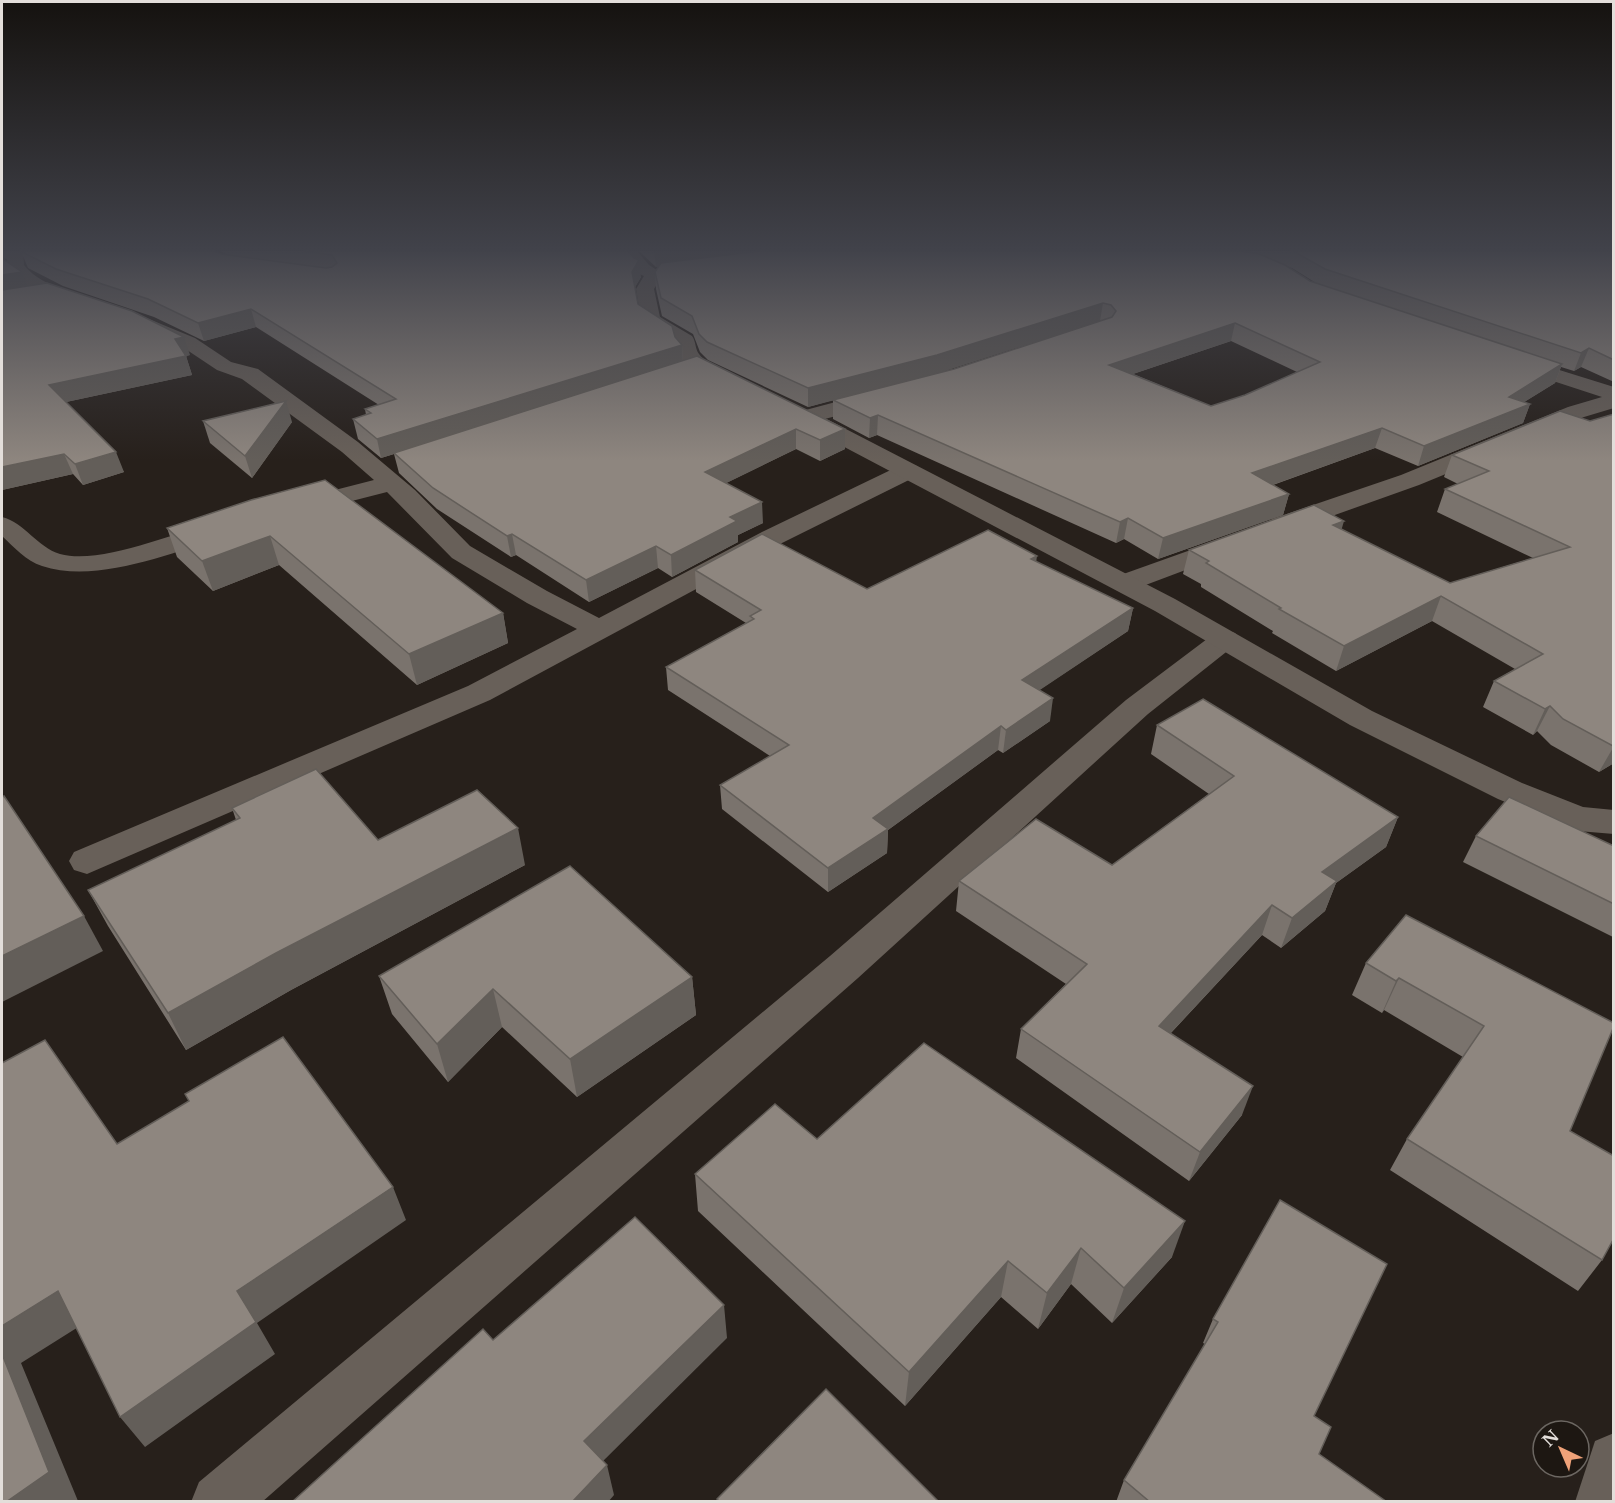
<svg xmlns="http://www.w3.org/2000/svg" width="1615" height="1503" font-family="'Libre Baskerville',serif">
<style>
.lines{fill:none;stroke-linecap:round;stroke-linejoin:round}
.street{fill:#686059;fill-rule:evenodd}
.secondary{fill:#686059;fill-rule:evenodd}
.wall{fill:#7a736d;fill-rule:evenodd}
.shaded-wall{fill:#635e59}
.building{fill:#8e867f;stroke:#635e59;stroke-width:1.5;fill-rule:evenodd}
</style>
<rect width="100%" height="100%" fill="#27201b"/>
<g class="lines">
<g class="street">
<path d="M2,251H23L24,265C39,284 66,290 89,297L91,301L89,305L82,307C53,300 23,290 6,265L7,259L2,258Z"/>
<polygon points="144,317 195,338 231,362 258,369 358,442 415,490 470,546 547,591 599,618 762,532 899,466 908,464 917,466 920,471 917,476 780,544 490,700 87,874 74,870 69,861 74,852 468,686 577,629 527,603 452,558 387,492 301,514 292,511 288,506 292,501 374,480 342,452 242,379 217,370 181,346 137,327 134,323 137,319"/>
<polygon points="1514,356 1614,387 1614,408 1584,417 1419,485 1290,531 1281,533 1272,531 1268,525 1272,519 1401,475 1568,407 1602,397 1507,366 1504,362 1507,358"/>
<polygon points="877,391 885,393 888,398 885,403 806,424 798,422 795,417 798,412"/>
<path d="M2,517C25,523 37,547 60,554C101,565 173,533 214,523L223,525L227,531L223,537C171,553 97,584 42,566C26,561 14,547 2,536Z"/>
<polygon points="1227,537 1236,539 1240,545 1236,551 1135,589 1125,591 1115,589 1111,583 1115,577"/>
<polygon points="1225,630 1235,633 1240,639 1235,645 1148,714 858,978 262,1502 191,1502 199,1482 830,956 1126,700 1215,633"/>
<polygon points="1614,1433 1614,1502 1575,1502 1595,1441"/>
</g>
<g class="secondary">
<path d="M619,251H637L649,265L663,274L654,289L660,317L692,336C696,341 695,349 699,354C709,368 730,367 740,380L737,385C720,389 688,372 679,357C677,353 676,347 675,343L644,324L641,320L636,289L644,276L637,273Z"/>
<polygon points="805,410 813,412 1175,599 1372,711 1522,783 1583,807 1614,810 1614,834 1578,831 1566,827 1498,799 1350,725 1155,611 797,422 794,417 797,412"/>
</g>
</g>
<g class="wall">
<polygon points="21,251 221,254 228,255 220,251 628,251 641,277 635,287 638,304 682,345 683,361 845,429 845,449 820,461 796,449 726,483 763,523 738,535 738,542 672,577 658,568 589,602 516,555 511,557 437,509 399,473 394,454 381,458 358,439 353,419 366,415 365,409 379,405 256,327 204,341 154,317 63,286 28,268"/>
<path d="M639,251H1614V382L1581,367L1574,371L1561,367L1555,383L1524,402L1530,404L1523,423L1418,466L1375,448L1273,485L1289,494L1283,515L1158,559L1124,539L1116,543L877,435L869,438L833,419V400L808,407L708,360L700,352L693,334L662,316L656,289L655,272L659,266L656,267ZM1288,267L1292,268L1316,283L1310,281ZM1100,321L954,369L935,374ZM1231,341L1297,372L1245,395L1211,406L1133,374Z"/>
<polygon points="2,253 4,260 28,286 190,355 186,356 192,375 66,402 124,472 83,485 73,474 2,490"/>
<polygon points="1614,414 1614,763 1599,772 1551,745 1537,731 1533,735 1483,707 1494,681 1515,669 1432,621 1336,671 1272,633 1273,631 1201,587 1201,584 1183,574 1189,550 1341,529 1450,583 1533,558 1437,512 1445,489 1458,484 1444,477 1452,455 1590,421"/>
<polygon points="203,421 292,422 252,478 210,443"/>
<polygon points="251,500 503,613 508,643 417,685 279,565 213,591 177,557 167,528"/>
<polygon points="1036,562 1133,608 1128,631 1039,690 1050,721 1003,753 998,750 888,830 887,853 828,892 722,809 720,785 770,756 668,690 666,667 746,623 696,592 695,570 867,589"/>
<polygon points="1157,725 1398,817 1386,847 1336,883 1325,911 1281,948 1262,935 1171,1033 1242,1115 1189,1181 1016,1058 1021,1029 1066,984 956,911 959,881 1112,865 1209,794 1151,754"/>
<polygon points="232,808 378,840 525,865 291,990 186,1050 108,926 88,890 236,820"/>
<polygon points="1476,836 1614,846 1614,936 1613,937 1463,862"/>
<polygon points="1406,915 1570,1131 1602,1260 1578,1291 1390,1170 1407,1139 1463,1057 1384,1010 1382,1013 1352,995 1366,963"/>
<polygon points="379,976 692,977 696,1015 577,1097 502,1027 448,1082 392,1014"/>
<polygon points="817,1139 1172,1257 1112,1323 1071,1284 1038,1329 1001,1297 905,1406 698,1211 695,1174"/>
<polygon points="1280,1200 1314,1416 1319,1454 1387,1502 1116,1502 1124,1480 1205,1344 1203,1343 1213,1319"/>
</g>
<g class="shaded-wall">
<polygon points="654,251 775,251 656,267"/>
<polygon points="2,253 9,274 22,272 29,289 2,293 2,275 3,259"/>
<polygon points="639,260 641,277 634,289 632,272"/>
<polygon points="1103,303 1100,321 935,374 808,407 808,388"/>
<polygon points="251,309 256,327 204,341 198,323"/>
<polygon points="1235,323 1231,341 1106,383 1109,365"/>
<polygon points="184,337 190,355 181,357 175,339"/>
<polygon points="682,345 683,363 394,453 394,454 381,458 377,439"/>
<polygon points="1589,348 1581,367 1574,371 1581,353"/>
<polygon points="186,356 192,375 57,404 49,385"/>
<polygon points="1562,364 1555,383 1505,414 1530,404 1523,423 1418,466 1424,446"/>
<polygon points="286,401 292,422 252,478 245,456"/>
<polygon points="878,415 877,435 869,438 870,418"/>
<polygon points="1382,428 1375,448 1247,494 1252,473"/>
<polygon points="796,429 796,449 706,493 705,472"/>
<polygon points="845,429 845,449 820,461 820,440"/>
<polygon points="116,452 124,472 83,485 75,464"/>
<polygon points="64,454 73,474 2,490 2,467"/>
<polygon points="1289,494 1283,515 1158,559 1163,538"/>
<polygon points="762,502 763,523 738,535 738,542 672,577 671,555 730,517"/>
<polygon points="1128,518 1124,539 1116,543 1120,522"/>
<polygon points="1344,521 1337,545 1333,525"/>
<polygon points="512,534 516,555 511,557 507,536"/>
<polygon points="270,536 279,565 213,591 202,561"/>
<polygon points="656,546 658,568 589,602 586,580"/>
<polygon points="1037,556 1034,577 1031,559"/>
<polygon points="1441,596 1432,621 1336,671 1344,646"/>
<polygon points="1133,608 1128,631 1019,704 1022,680"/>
<polygon points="503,613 508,643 417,685 409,654"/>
<polygon points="1053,698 1050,721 1003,753 1006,730"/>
<polygon points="1550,706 1537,731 1533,735 1545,709"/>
<polygon points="1001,726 998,750 888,830 887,853 828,892 828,868 873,818"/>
<polygon points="1614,746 1614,763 1599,772"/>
<polygon points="1398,817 1386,847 1336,883 1325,911 1281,948 1292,918 1322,872"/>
<polygon points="518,828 525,865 291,990 186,1050 168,1013 276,953"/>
<polygon points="1272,905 1262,935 1150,1055 1159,1026"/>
<polygon points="84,916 103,951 2,1002 2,956"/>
<polygon points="692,977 696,1015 577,1097 570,1059"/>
<polygon points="1399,978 1384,1010 1382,1013 1396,981"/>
<polygon points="493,989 502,1027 448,1082 437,1044"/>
<polygon points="1253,1086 1242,1115 1189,1181 1200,1152"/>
<polygon points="393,1187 406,1220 257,1323 275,1354 145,1447 120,1417 237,1291"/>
<polygon points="1185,1221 1172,1257 1112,1323 1124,1288"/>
<polygon points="1081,1248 1071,1284 1038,1329 1047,1293"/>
<polygon points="1008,1261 1001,1297 905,1406 909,1372"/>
<polygon points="58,1291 83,1324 21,1363 78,1501 6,1502 2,1354 2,1326"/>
<polygon points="724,1305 727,1338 593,1471 584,1441"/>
<polygon points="607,1465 614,1495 608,1502 572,1502"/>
</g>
<g class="building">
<polygon points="21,251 214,251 221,254 326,268 332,267 337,263 332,255 304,251 628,251 634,258 639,260 632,272 638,304 672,326 675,337 682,345 377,439 353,419 371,413 365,409 396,399 251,309 198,323 148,299 56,269 22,252"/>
<path d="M760,251H1241L1259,254L1285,265L1310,281L1562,364L1509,397L1530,404L1424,446L1382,428L1252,473L1289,494L1163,538L1128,518L1120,522L878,415L870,418L833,400L954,369L1112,317L1116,311L1111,305L1103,303L937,355L808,388L707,342L699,334L692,316L661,298L655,272L661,263ZM1235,323L1320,362L1245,395L1211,406L1109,365Z"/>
<polygon points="1293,251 1614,251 1614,360 1589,348 1581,353 1325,269"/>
<polygon points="2,254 3,259 22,272 2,275"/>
<polygon points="47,283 132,311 184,337 175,339 186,356 49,385 116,452 75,464 64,454 2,467 2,290"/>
<polygon points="697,356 845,429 820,440 796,429 705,472 762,502 730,517 737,521 671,555 656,546 586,580 512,534 507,536 433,488 394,453"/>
<polygon points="286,401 245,456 203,421"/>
<polygon points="1560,411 1590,421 1614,414 1613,746 1563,719 1550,706 1545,709 1494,681 1543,654 1441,596 1344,646 1279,609 1281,608 1206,563 1209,561 1189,550 1314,505 1344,521 1333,525 1450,583 1570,547 1445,489 1489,471 1452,455"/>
<polygon points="325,480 503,613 409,654 270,536 202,561 167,528 251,500"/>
<polygon points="988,530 1037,556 1031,559 1133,608 1022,680 1053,698 1006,730 1001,726 873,818 888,829 828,868 720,785 789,745 666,667 754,619 750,616 761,610 695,570 762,534 867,589"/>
<polygon points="1203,699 1398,817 1322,872 1337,881 1292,918 1272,905 1159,1026 1253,1086 1200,1152 1021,1029 1087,964 959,881 1036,819 1112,865 1234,776 1157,725"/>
<polygon points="316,769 378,840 477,790 518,828 276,953 168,1013 88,890 240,818 232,808"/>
<polygon points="4,796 84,916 2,956 2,797"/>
<polygon points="1509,797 1614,846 1614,904 1476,836"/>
<polygon points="570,866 692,977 570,1059 493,989 437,1044 379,976"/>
<polygon points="1406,915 1614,1023 1614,1026 1570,1131 1614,1156 1614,1238 1602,1260 1407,1139 1484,1026 1399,978 1396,981 1366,963"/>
<polygon points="283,1037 393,1187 237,1291 256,1322 120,1417 58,1291 2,1326 2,1063 45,1040 117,1144 189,1101 185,1094"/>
<polygon points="924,1043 1185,1221 1124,1288 1081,1248 1047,1293 1008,1261 909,1372 695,1174 775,1104 817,1139"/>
<polygon points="1280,1200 1387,1264 1314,1416 1331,1427 1319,1454 1387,1502 1150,1502 1124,1480 1218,1322 1213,1319"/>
<polygon points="635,1217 724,1305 584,1441 607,1465 572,1502 292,1502 483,1329 493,1340"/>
<polygon points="2,1354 49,1472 6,1502 2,1502"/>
<polygon points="826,1389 939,1502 720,1502 717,1499"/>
</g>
<linearGradient id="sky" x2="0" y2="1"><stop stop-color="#15120f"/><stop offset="0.54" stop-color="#41424a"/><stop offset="1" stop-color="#41424a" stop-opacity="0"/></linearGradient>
<rect width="1615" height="461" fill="url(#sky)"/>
<rect width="1615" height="1503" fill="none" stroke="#e3deda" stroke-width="6"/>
<g transform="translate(1561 1449) rotate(316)"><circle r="28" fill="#1d1712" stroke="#6c6762" stroke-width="1.5"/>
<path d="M0-4.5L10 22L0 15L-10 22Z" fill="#f0a279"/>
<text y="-9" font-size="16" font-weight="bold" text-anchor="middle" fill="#e3deda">N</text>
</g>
</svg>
